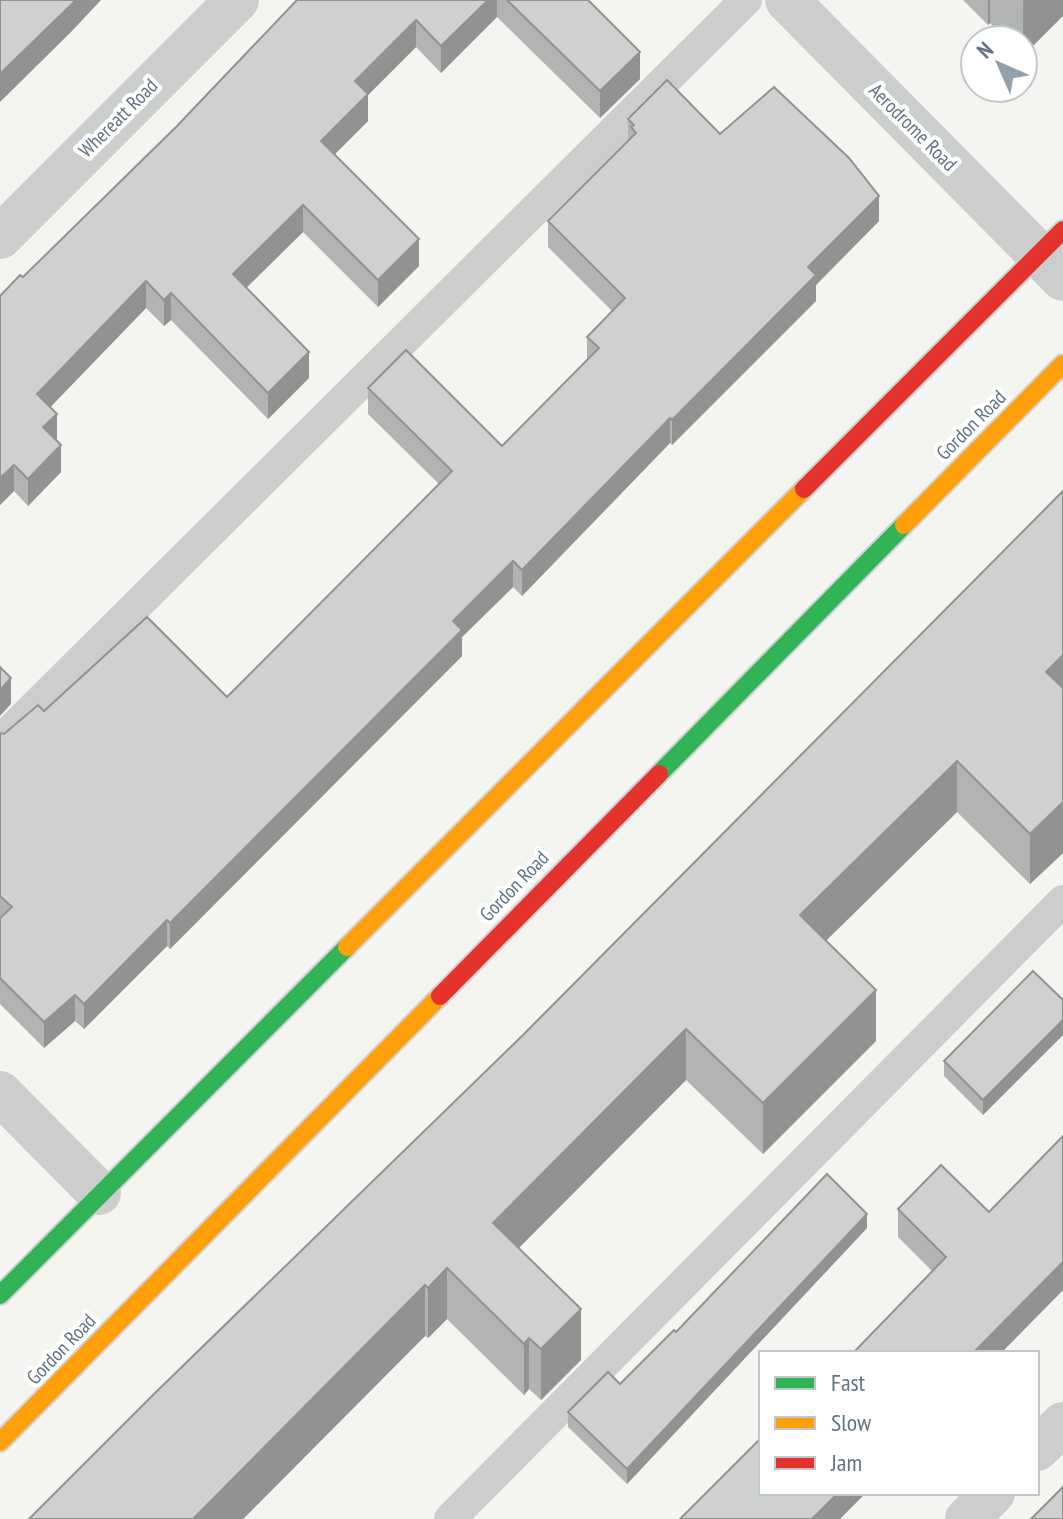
<svg xmlns="http://www.w3.org/2000/svg" width="1063" height="1519" font-family="'PT Sans Narrow',sans-serif">
<style>
.lines{fill:none;stroke-linecap:round;stroke-linejoin:round}
.fast-casing{stroke:#d1d2d2;stroke-width:22}
.slow-casing{stroke:#d1d2d2;stroke-width:22}
.jam-casing{stroke:#d1d2d2;stroke-width:22}
.lane{stroke:#cccece;stroke-width:32}
.street{stroke:#cccece;stroke-width:44}
.fast{stroke:#30b455;stroke-width:18}
.slow{stroke:#ff9f0a;stroke-width:18}
.jam{stroke:#e5322d;stroke-width:18}
.wall{fill:#b2b3b3}
.shaded-wall{fill:#919292}
.building{fill:#cfd0d0;stroke:#919292;stroke-width:2}
.labels{text-anchor:middle;stroke-width:8;stroke-linejoin:round;paint-order:stroke}
.street-label{font-size:20px;fill:#617383;stroke:#fff}
</style>
<rect width="100%" height="100%" fill="#f4f4f1"/>
<g class="lines">
<defs>
<g id="fast">
<polyline points="659,774 904,525"/>
<polyline points="0,1295 347,947"/>
</g>
<g id="slow">
<polyline points="904,525 1063,364"/>
<polyline points="347,947 804,489"/>
<polyline points="0,1442 440,996"/>
</g>
<g id="jam">
<polyline points="804,489 1063,230"/>
<polyline points="440,996 659,774"/>
</g>
</defs>
<use href="#fast" class="fast-casing"/>
<use href="#slow" class="slow-casing"/>
<use href="#jam" class="jam-casing"/>
<g class="lane">
<polyline points="0,741 746,0"/>
<polyline points="450,1519 1063,901"/>
</g>
<g class="street">
<polyline points="787,0 1063,279"/>
<polyline points="0,237 237,0"/>
<polyline points="0,1093 99,1193"/>
<polyline points="1037,1449 1063,1424"/>
<polyline points="967,1519 993,1493"/>
</g>
<use href="#fast" class="fast"/>
<use href="#slow" class="slow"/>
<use href="#jam" class="jam"/>
</g>
<g class="wall">
<polygon points="297,0 588,0 640,79 600,118 497,17 441,73 416,47 368,95 368,121 334,155 419,266 378,307 303,232 246,288 309,378 268,419 171,320 164,326 146,308 50,407 61,472 28,506 14,491 0,505 0,296 23,277 177,126"/>
<polygon points="963,0 1063,0 1023,40 1007,40 990,23 988,25"/>
<polygon points="628,119 720,134 879,221 816,285 816,301 672,445 670,443 522,596 513,587 462,637 462,656 170,949 167,946 84,1029 75,1021 44,1048 0,1004 0,733 4,734 44,711 227,697 439,484 368,414 368,388 502,446 587,360 587,337 612,311 548,247 548,221 628,141"/>
<polygon points="1063,491 1063,853 1030,884 957,812 826,941 876,1041 763,1154 686,1080 518,1248 581,1360 541,1400 529,1389 524,1395 447,1319 428,1338 425,1336 243,1519 522,1036"/>
<polygon points="1063,1035 983,1115 944,1076 944,1061"/>
<polygon points="898,1209 1063,1290 1001,1353 853,1353 932,1271 898,1237"/>
<polygon points="867,1228 627,1484 568,1427 568,1412 620,1384 676,1332"/>
</g>
<g class="shaded-wall">
<polygon points="76,0 101,0 71,32 0,102 0,74"/>
<polygon points="488,0 497,0 497,17 441,73 441,46"/>
<polygon points="988,0 990,0 990,23 988,25"/>
<polygon points="1024,0 1063,0 1063,16 1023,56 1023,1"/>
<polygon points="416,20 416,47 368,95 368,121 321,168 321,141 355,81"/>
<polygon points="640,52 640,79 600,118 600,91"/>
<polygon points="879,196 879,221 816,285 816,301 672,445 672,420 808,267"/>
<polygon points="303,205 303,232 233,301 233,274"/>
<polygon points="419,239 419,266 378,307 378,280"/>
<polygon points="146,281 146,308 37,421 37,394"/>
<polygon points="171,293 171,320 164,326 164,300"/>
<polygon points="309,352 309,378 268,419 268,393"/>
<polygon points="57,414 57,440 43,427"/>
<polygon points="670,418 670,443 522,596 522,570"/>
<polygon points="61,445 61,472 28,506 28,479"/>
<polygon points="14,465 14,491 0,505 0,478"/>
<polygon points="513,561 513,587 462,637 462,656 170,949 170,923 453,621"/>
<polygon points="1063,655 1063,706 1046,672"/>
<polygon points="11,678 11,704 0,716 0,690"/>
<polygon points="957,761 957,812 800,966 800,915"/>
<polygon points="1063,802 1063,853 1030,884 1030,834"/>
<polygon points="167,920 167,946 84,1029 84,1004"/>
<polygon points="876,990 876,1041 763,1154 763,1103"/>
<polygon points="75,995 75,1021 44,1048 44,1022"/>
<polygon points="1063,1020 1063,1035 983,1115 983,1100"/>
<polygon points="686,1029 686,1080 493,1274 493,1223"/>
<polygon points="867,1214 867,1228 627,1484 627,1469"/>
<polygon points="1063,1262 1063,1290 1001,1353 973,1353"/>
<polygon points="447,1268 447,1319 428,1338 428,1288"/>
<polygon points="425,1285 425,1336 243,1519 193,1519"/>
<polygon points="581,1309 581,1360 541,1400 541,1349"/>
<polygon points="529,1338 529,1389 524,1395 524,1344"/>
<polygon points="838,1493 866,1493 840,1519 812,1519"/>
</g>
<g class="building">
<polygon points="0,0 76,0 0,74"/>
<polygon points="297,0 488,0 441,46 416,20 355,81 368,94 321,141 419,239 378,280 303,205 233,274 309,352 268,393 171,293 164,300 146,281 37,394 57,414 43,427 61,445 28,479 14,465 0,478 0,296 20,275 23,277 177,126"/>
<polygon points="507,0 588,0 640,52 600,91"/>
<polygon points="667,80 720,134 774,87 849,158 879,196 808,267 816,275 672,420 670,418 522,570 513,561 453,621 462,630 170,923 167,920 84,1004 75,995 44,1022 0,978 0,918 12,907 0,896 0,733 4,734 38,705 44,711 147,617 227,697 452,471 368,388 406,350 502,446 599,348 587,337 625,298 548,221 636,133 631,127 634,125 628,119"/>
<polygon points="1063,491 1063,655 1046,672 1063,688 1063,802 1030,834 957,761 800,915 876,990 763,1103 686,1029 493,1223 581,1309 541,1349 529,1338 524,1344 447,1268 428,1288 425,1285 193,1519 29,1519 155,1393 522,1036"/>
<polygon points="0,667 11,678 0,690"/>
<polygon points="1033,971 1063,1000 1063,1020 983,1100 944,1061"/>
<polygon points="1063,1136 1063,1262 973,1353 853,1353 946,1257 898,1209 941,1165 989,1212"/>
<polygon points="827,1174 867,1214 627,1469 568,1412 608,1372 620,1384 674,1330 676,1332"/>
<polygon points="761,1438 761,1493 838,1493 812,1519 680,1519"/>
<polygon points="1063,1487 1063,1519 1031,1519"/>
</g>
<g class="labels">
<g class="street-label">
<text transform="translate(118 118) rotate(-45)" y="7">Whereatt Road</text>
<text transform="translate(913 127) rotate(45)" y="7">Aerodrome Road</text>
<text transform="translate(971 425) rotate(-45)" y="7">Gordon Road</text>
<text transform="translate(514 886) rotate(-46)" y="7">Gordon Road</text>
<text transform="translate(61 1349) rotate(-46)" y="7">Gordon Road</text>
</g>
</g>
<rect x="759" y="1351" width="280" height="144" fill="#ffffff" stroke="#c0c7cd" stroke-width="2"/>
<rect x="775" y="1377" width="40" height="12" fill="#30b455" stroke="#c0c7cd" stroke-width="2"/>
<text x="831" y="1391" font-size="24" fill="#617383">Fast</text>
<rect x="775" y="1417" width="40" height="12" fill="#ff9f0a" stroke="#c0c7cd" stroke-width="2"/>
<text x="831" y="1431" font-size="24" fill="#617383">Slow</text>
<rect x="775" y="1457" width="40" height="12" fill="#e5322d" stroke="#c0c7cd" stroke-width="2"/>
<text x="831" y="1471" font-size="24" fill="#617383">Jam</text>
<g transform="translate(999 64) rotate(315)"><circle r="38" fill="#ffffff" stroke="#c0c7cd" stroke-width="2"/>
<path d="M0-6L14 30L0 20L-14 30Z" fill="#94a0aa"/>
<text y="-12" font-size="22" font-weight="bold" text-anchor="middle" fill="#617383">N</text>
</g>
</svg>
